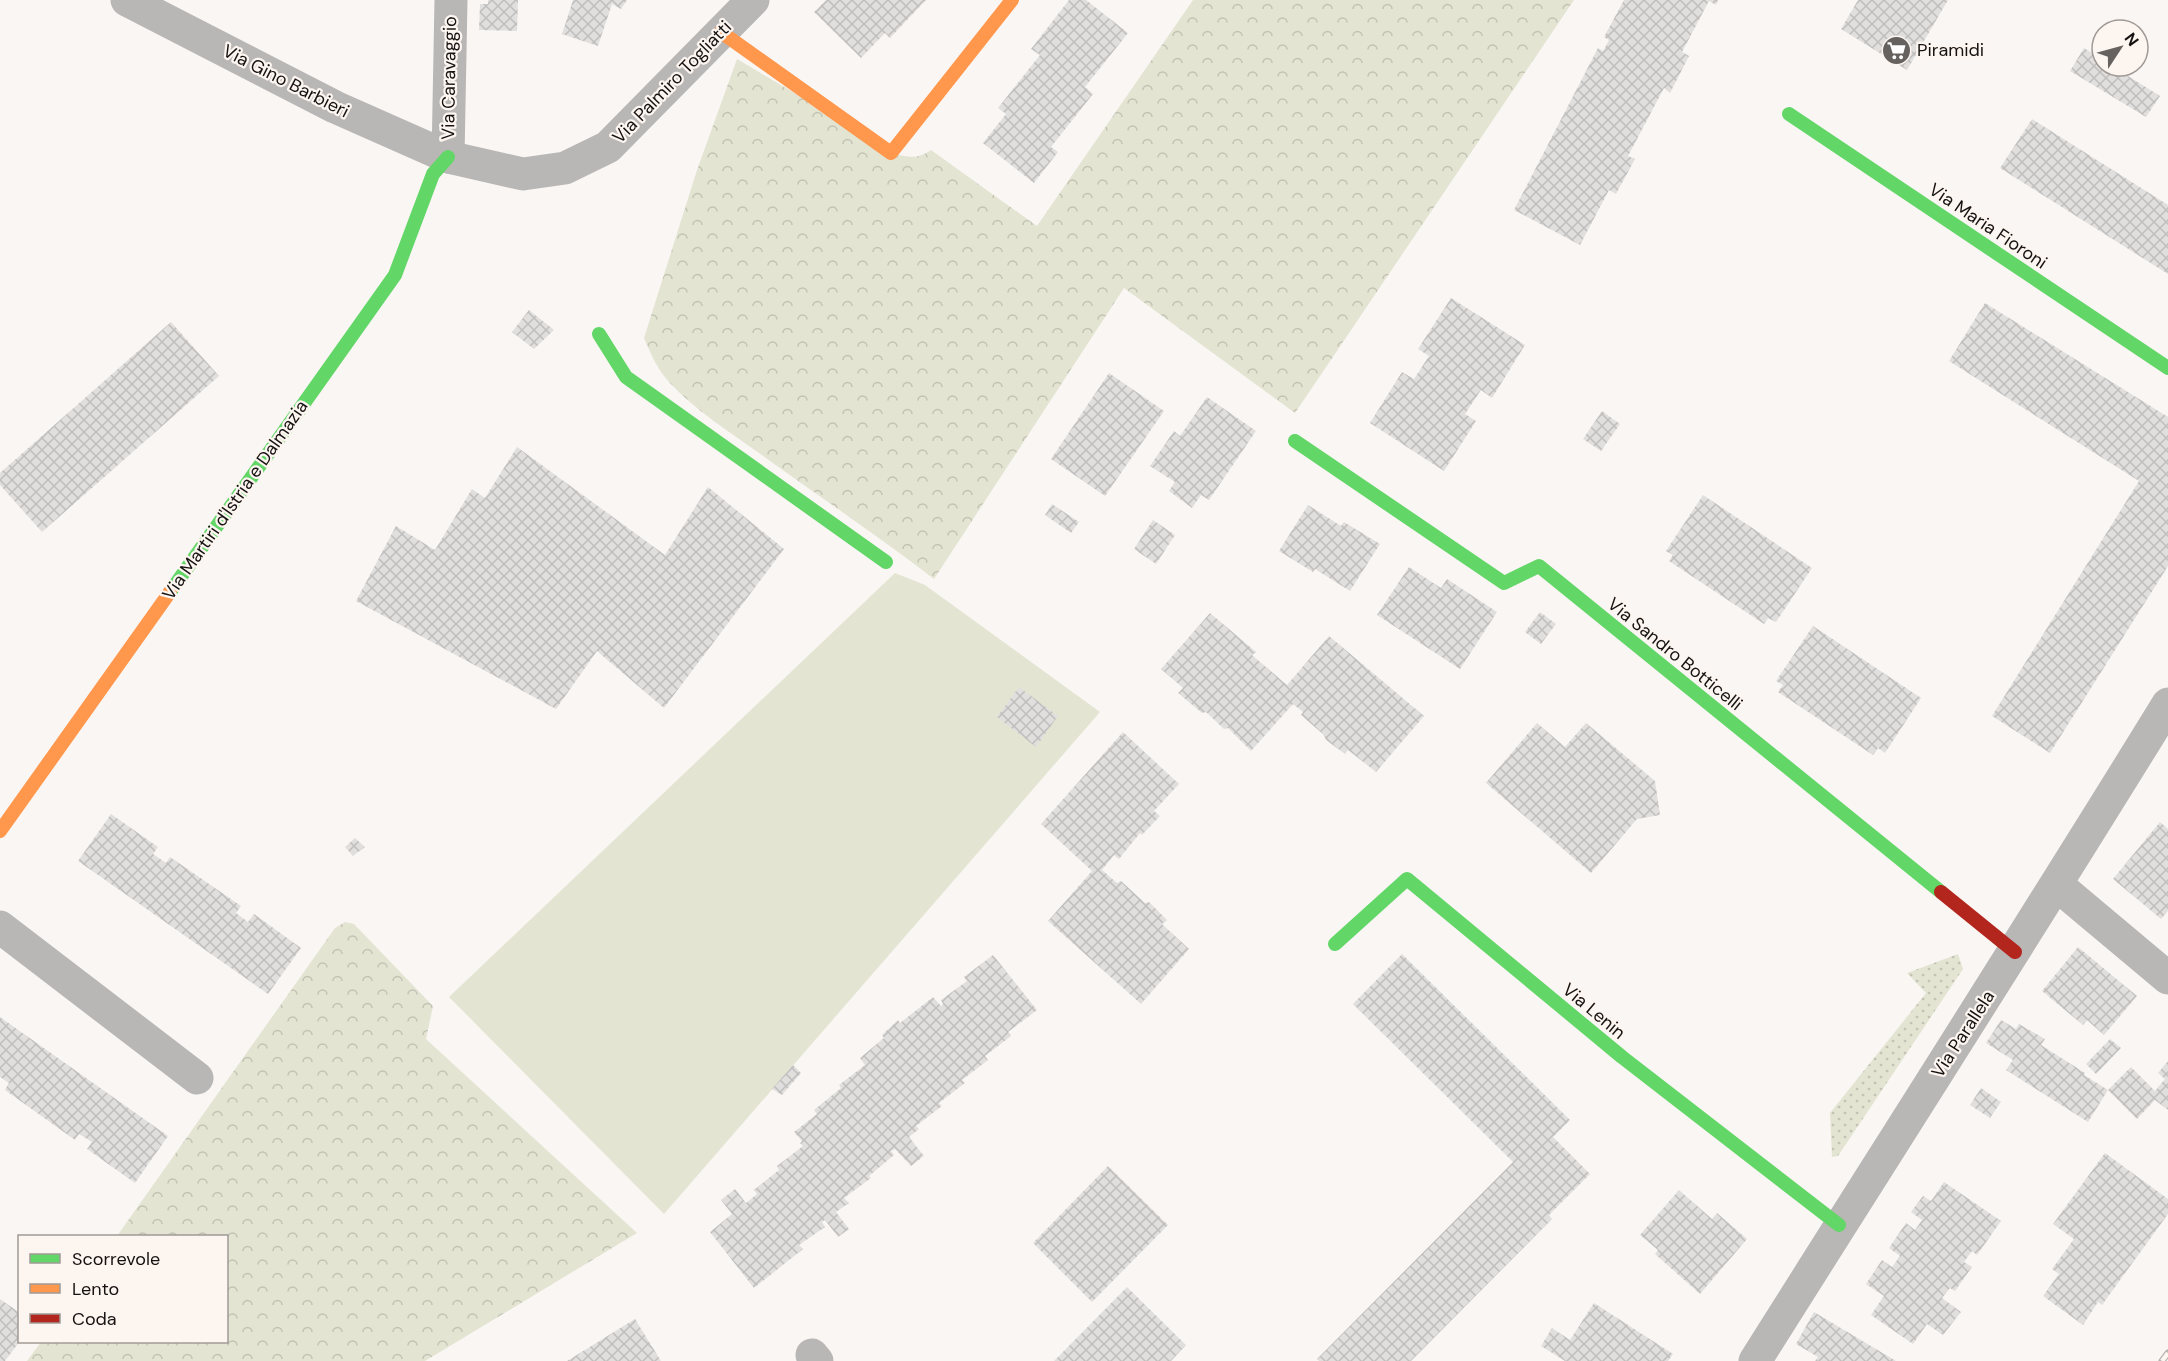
<svg xmlns="http://www.w3.org/2000/svg" width="2168" height="1361" font-family="'DM Sans',sans-serif">
<style>
.grass{fill:url(#grass-dots)}
.park{fill:url(#park-crowns)}
.pitch{fill:#e4e4d3}
.building{fill:url(#building-cross-hatch)}
.lines{fill:none;stroke-linecap:round;stroke-linejoin:round}
.street{stroke:#b9b6b6;stroke-width:33}
.fast{stroke:#63d668;stroke-width:14}
.slow{stroke:#ff974d;stroke-width:14}
.jam{stroke:#b3261e;stroke-width:14}
.rail-casing{stroke:#b6b3b2;stroke-width:7}
.rail{stroke:#fdf5f0;stroke-width:4.5;stroke-dasharray:14;stroke-linecap:butt}
.labels{text-anchor:middle;stroke-width:4.5;stroke-linejoin:round;paint-order:stroke}
.poi-label{font-size:18px;fill:#151211;stroke:#fdf5f0;text-anchor:start}
.street-label{font-size:18px;fill:#151211;stroke:#fdf5f0}
</style>
<defs>
<pattern id="grass-dots" width="8" height="8" patternUnits="userSpaceOnUse" patternTransform="scale(1.5)"><rect width="8" height="8" fill="#e4e4d3"/><path d="M2 2h.1M6 6h.1" fill="none" stroke="#c3c3b4" stroke-width="1.8" stroke-linecap="round"/></pattern>
<pattern id="park-crowns" width="20" height="18" patternUnits="userSpaceOnUse" patternTransform="scale(1.5)"><rect width="20" height="18" fill="#e4e4d3"/><path d="M2 6a3 3 0 1 1 6 0M12 15a3 3 0 1 1 6 0" fill="none" stroke="#c3c3b4"/></pattern>
<pattern id="building-cross-hatch" width="8" height="8" patternUnits="userSpaceOnUse" patternTransform="scale(1.5)"><rect width="8" height="8" fill="#e1dfdd"/><path d="M0 0l8 8M0 8l8-8" fill="none" stroke="#c0bebd"/></pattern>
</defs>
<rect width="100%" height="100%" fill="#faf6f3"/>
<polygon class="grass" points="1958,954 1963,969 1838,1156 1832,1157 1830,1113 1926,993 1907,973"/>
<g class="park">
<path d="M1193,0H1574L1295,413L1124,288L934,579C877,535 817,495 759,453C728,431 695,410 669,382C657,369 651,354 644,338L697,170L737,59L899,155C913,158 919,158 931,150L1037,226Z"/>
<polygon points="345,922 354,924 433,1006 426,1039 637,1233 425,1361 27,1361 41,1342 226,1342 226,1236 117,1236 335,928"/>
</g>
<polygon class="pitch" points="895,573 925,585 1100,712 664,1214 449,997"/>
<g class="building">
<polygon points="488,0 518,0 517,31 479,30 480,4 488,4"/>
<polygon points="573,0 627,0 621,9 612,4 598,46 562,34"/>
<polygon points="826,0 926,0 890,38 885,33 861,58 814,12"/>
<polygon points="1069,0 1086,0 1128,33 1085,87 1093,94 1051,147 1058,152 1034,183 983,143 1006,114 998,108 1040,55 1031,49"/>
<polygon points="1624,0 1718,0 1716,5 1709,1 1682,52 1689,56 1670,93 1664,88 1628,156 1635,159 1616,194 1609,190 1580,245 1514,210 1598,48 1603,51 1609,40 1604,37"/>
<polygon points="1858,0 1948,0 1907,70 1841,29"/>
<polygon points="2084,48 2102,59 2102,66 2112,66 2160,96 2146,117 2070,71"/>
<polygon points="2032,119 2168,205 2168,274 2000,168"/>
<polygon points="1451,298 1525,345 1492,398 1481,390 1465,414 1476,421 1444,471 1370,423 1402,372 1414,379 1429,356 1418,349"/>
<polygon points="1985,303 2168,417 2168,566 2050,753 1992,716 2139,481 1949,361"/>
<polygon points="529,310 554,330 534,349 512,332"/>
<polygon points="171,322 219,376 42,532 0,485 0,473"/>
<polygon points="1109,373 1164,411 1105,496 1051,459"/>
<polygon points="1207,397 1256,431 1209,500 1201,495 1192,508 1169,491 1175,482 1150,466 1174,431 1180,436"/>
<polygon points="1602,411 1620,424 1601,451 1583,439"/>
<polygon points="517,447 665,555 708,487 784,549 664,708 597,651 556,709 356,601 396,526 435,550 472,489 485,498"/>
<polygon points="1703,495 1812,568 1776,622 1768,618 1764,624 1669,561 1673,555 1666,551"/>
<polygon points="1052,504 1079,522 1071,533 1045,515"/>
<polygon points="1308,505 1341,526 1344,522 1380,544 1350,591 1315,569 1313,572 1279,551"/>
<polygon points="1153,520 1175,535 1156,564 1134,549"/>
<polygon points="1409,567 1441,588 1447,579 1497,612 1460,669 1377,615"/>
<polygon points="1540,612 1556,624 1541,644 1525,632"/>
<polygon points="1210,613 1256,652 1252,655 1287,685 1329,636 1424,716 1376,772 1348,750 1345,754 1326,740 1324,735 1301,715 1303,712 1293,704 1251,751 1228,728 1224,729 1206,712 1202,713 1178,693 1183,688 1161,669"/>
<polygon points="1813,626 1921,698 1885,753 1878,748 1873,755 1778,692 1783,685 1776,681"/>
<polygon points="1019,687 1058,716 1036,747 997,717"/>
<polygon points="1537,723 1565,747 1586,723 1655,781 1660,815 1637,819 1591,873 1486,783"/>
<polygon points="1123,732 1179,784 1154,811 1160,816 1142,835 1140,833 1119,859 1114,855 1102,870 1117,883 1121,881 1145,903 1149,902 1167,920 1162,924 1189,949 1141,1004 1048,921 1092,871 1041,824"/>
<polygon points="111,814 158,847 153,854 166,863 170,857 241,906 236,913 248,922 254,914 301,948 268,994 78,861"/>
<polygon points="2160,822 2168,829 2168,911 2161,919 2113,879"/>
<polygon points="355,838 365,847 353,856 345,847"/>
<polygon points="2078,947 2137,996 2104,1035 2087,1020 2083,1025 2042,991"/>
<polygon points="1402,954 1570,1120 1553,1137 1590,1174 1549,1215 1552,1219 1411,1361 1319,1361 1317,1359 1513,1162 1353,1004"/>
<polygon points="993,955 1037,1010 1008,1032 1011,1036 985,1056 988,1060 962,1080 965,1083 939,1103 942,1106 916,1126 919,1129 909,1137 924,1156 911,1166 895,1149 891,1151 894,1155 869,1176 871,1178 844,1198 849,1203 836,1212 849,1229 838,1237 825,1220 822,1222 825,1227 799,1245 803,1249 754,1288 710,1232 732,1214 721,1200 735,1189 746,1203 757,1194 754,1190 779,1170 777,1166 803,1146 800,1143 802,1141 794,1132 817,1114 814,1110 841,1088 839,1085 865,1065 860,1058 884,1038 882,1035 898,1020 900,1023 933,997 941,1006 943,1004 941,1000 967,981 964,977"/>
<polygon points="0,1017 168,1136 135,1183 87,1149 92,1142 79,1134 75,1140 5,1090 9,1083 0,1077"/>
<polygon points="2001,1020 2016,1029 2019,1024 2045,1039 2041,1045 2085,1073 2084,1075 2108,1090 2088,1122 2006,1070 2013,1060 1986,1043"/>
<polygon points="2110,1039 2121,1048 2096,1074 2086,1064"/>
<polygon points="2168,1061 2168,1110 2155,1100 2137,1119 2108,1090 2131,1067 2155,1091 2165,1079 2158,1073"/>
<polygon points="793,1065 801,1073 782,1095 772,1089"/>
<polygon points="1981,1088 2001,1102 1990,1118 1970,1105"/>
<polygon points="2105,1153 2168,1199 2168,1214 2102,1305 2098,1302 2083,1325 2043,1296 2059,1274 2052,1269 2074,1239 2053,1224"/>
<polygon points="1108,1166 1168,1225 1092,1302 1033,1243"/>
<polygon points="1944,1182 2001,1221 1977,1255 1972,1251 1964,1262 1972,1267 1955,1291 1950,1288 1942,1298 1961,1312 1943,1335 1927,1324 1913,1344 1871,1315 1884,1296 1866,1284 1882,1260 1892,1267 1900,1256 1889,1248 1906,1223 1915,1230 1922,1220 1911,1212 1923,1196 1931,1201"/>
<polygon points="1679,1190 1712,1219 1717,1213 1747,1239 1700,1294 1655,1254 1658,1250 1640,1235"/>
<polygon points="1127,1287 1186,1345 1171,1361 1054,1361"/>
<polygon points="0,1299 20,1313 20,1341 5,1361 0,1361"/>
<polygon points="1594,1303 1673,1354 1668,1361 1565,1361 1541,1346 1552,1328 1570,1340"/>
<polygon points="1814,1312 1896,1361 1815,1361 1818,1357 1796,1344"/>
<polygon points="635,1319 661,1361 567,1361"/>
</g>
<g class="lines">
<g class="street">
<polyline points="127,0 335,107 448,157 523,174 565,168 608,147 753,0"/>
<polyline points="448,157 451,0"/>
<polyline points="2057,885 2168,978"/>
<polyline points="0,927 197,1078"/>
<polyline points="812,1355 817,1361"/>
<path d="M1755,1361C1893,1142 2032,925 2168,704"/>
</g>
<g class="fast">
<polyline points="1789,114 2168,368"/>
<polyline points="599,334 626,377 886,562"/>
<polyline points="1295,441 1504,583 1539,566 1941,892"/>
<polyline points="170,592 395,275 433,174 448,157"/>
<polyline points="1335,944 1407,879 1622,1057 1839,1225"/>
</g>
<g class="slow">
<polyline points="721,32 891,153 1012,0"/>
<polyline points="0,831 170,592"/>
</g>
<polyline class="jam" points="1941,892 2015,952"/>
<defs>
<polyline id="rail" points="2162,1361 2168,1353"/>
</defs>
<use href="#rail" class="rail-casing"/>
<use href="#rail" class="rail"/>
</g>
<defs>
<symbol id="supermarket-disc" viewBox="-11 -11 22 22"><circle r="9.5" fill="#656260" stroke="#fdf5f0"/><path d="M-6-5.5h2.5l.6 2H6L4.5 2H-2.5L-4.4-4H-6ZM-1.5 3.2a1.3 1.3 0 1 0 .1 0ZM3 3.2a1.3 1.3 0 1 0 .1 0Z" fill="#fff"/></symbol>
</defs>
<g fill-rule="evenodd">
<use href="#supermarket-disc" x="1880" y="34" width="33" height="33"/>
</g>
<g class="labels">
<g class="poi-label">
<text x="1917" y="56">Piramidi</text>
</g>
<g class="street-label">
<text transform="translate(449 78) rotate(-89)" y="6">Via Caravaggio</text>
<text transform="translate(286 81) rotate(27)" y="6">Via Gino Barbieri</text>
<text transform="translate(672 82) rotate(-46)" y="6">Via Palmiro Togliatti</text>
<text transform="translate(1988 226) rotate(34)" y="6">Via Maria Fioroni</text>
<text transform="translate(235 500) rotate(-55)" y="6">Via Martiri d'Istria e Dalmazia</text>
<text transform="translate(1675 654) rotate(39)" y="6">Via Sandro Botticelli</text>
<text transform="translate(1594 1011) rotate(40)" y="6">Via Lenin</text>
<text transform="translate(1963 1034) rotate(-57)" y="6">Via Parallela</text>
</g>
</g>
<rect x="18" y="1235" width="210" height="108" fill="#fdf5f0" stroke="#a09a97" stroke-width="1.5"/>
<rect x="30" y="1254" width="30" height="9" fill="#63d668" stroke="#a09a97" stroke-width="1.5"/>
<text x="72" y="1265" font-size="18" fill="#151211">Scorrevole</text>
<rect x="30" y="1284" width="30" height="9" fill="#ff974d" stroke="#a09a97" stroke-width="1.5"/>
<text x="72" y="1295" font-size="18" fill="#151211">Lento</text>
<rect x="30" y="1314" width="30" height="9" fill="#b3261e" stroke="#a09a97" stroke-width="1.5"/>
<text x="72" y="1325" font-size="18" fill="#151211">Coda</text>
<g transform="translate(2120 48) rotate(54)"><circle r="28" fill="#fdf5f0" stroke="#a09a97" stroke-width="1.5"/>
<path d="M0-4.5L10 22L0 15L-10 22Z" fill="#656260"/>
<text y="-9" font-size="16" font-weight="bold" text-anchor="middle" fill="#151211">N</text>
</g>
</svg>
